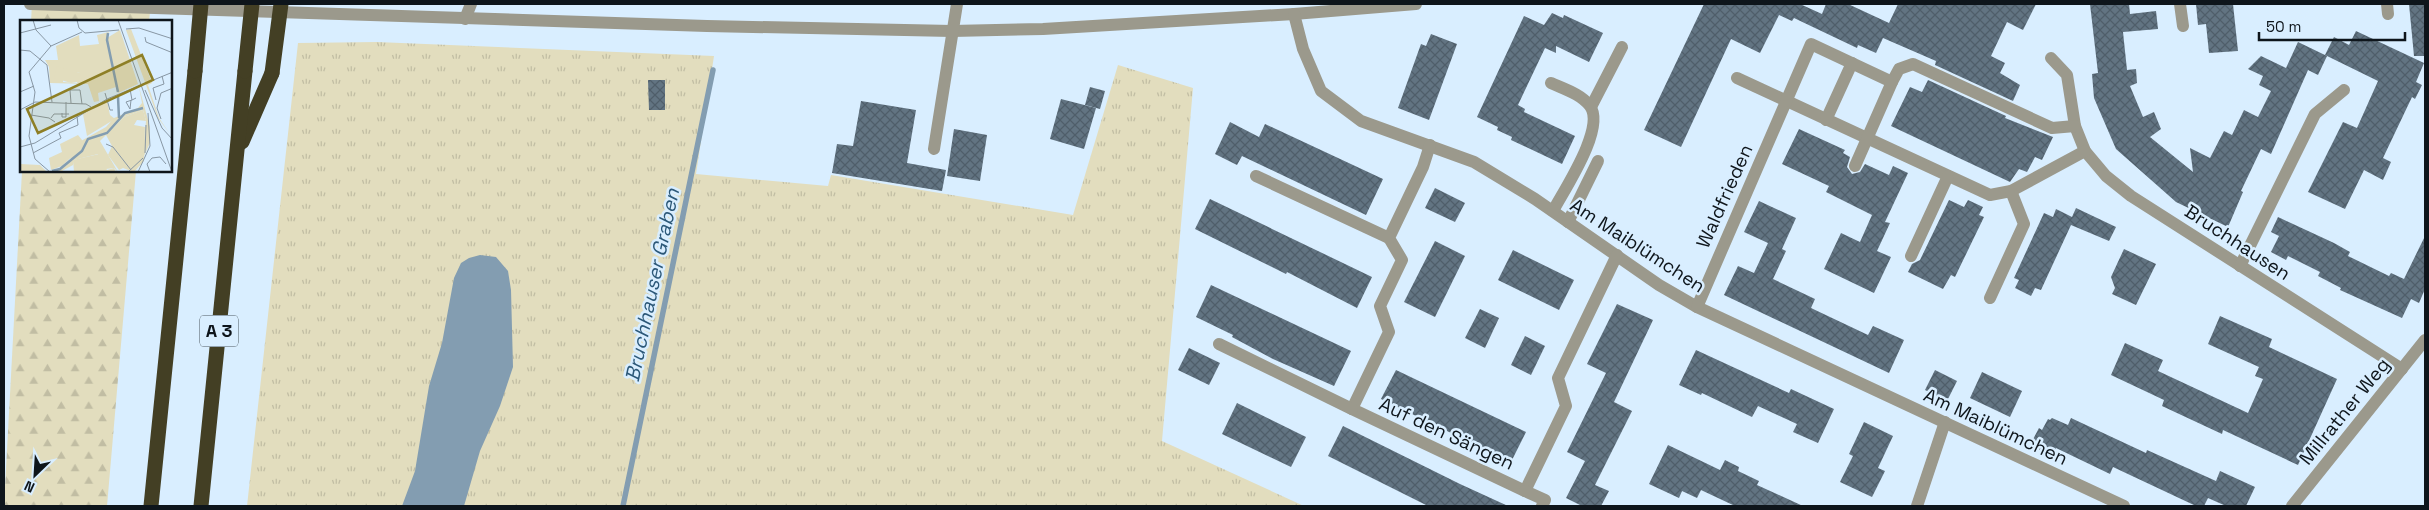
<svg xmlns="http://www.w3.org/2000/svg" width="2429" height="510" font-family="'Space Grotesk',sans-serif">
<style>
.grass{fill:url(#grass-tufts)}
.forest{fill:url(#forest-firs)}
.water{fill:#839db1}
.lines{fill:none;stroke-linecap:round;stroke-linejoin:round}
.stream{stroke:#839db1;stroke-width:5.5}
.building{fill:url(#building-cross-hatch)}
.minor{stroke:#9b998c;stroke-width:12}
.highway{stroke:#433f24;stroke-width:15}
.highway-bridge{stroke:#433f24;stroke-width:15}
.labels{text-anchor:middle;stroke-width:5;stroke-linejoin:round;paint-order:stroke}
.shield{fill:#d9eeff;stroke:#4b565f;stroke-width:1}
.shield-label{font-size:18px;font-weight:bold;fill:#0e151b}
.street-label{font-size:19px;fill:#0e151b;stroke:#d9eeff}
.water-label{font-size:20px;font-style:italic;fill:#2c5878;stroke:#d9eeff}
.inset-river{fill:none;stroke:#839db1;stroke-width:2.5}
.inset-road{fill:none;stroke:#8897a4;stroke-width:1}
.view{fill:#8e7f26;fill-opacity:0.15;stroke:#8e7f26;stroke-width:2.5}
.inset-edge{fill:none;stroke:#0e151b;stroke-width:2.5}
</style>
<defs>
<pattern id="grass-tufts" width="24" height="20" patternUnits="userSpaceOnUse" patternTransform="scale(1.25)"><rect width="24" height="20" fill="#e2ddbe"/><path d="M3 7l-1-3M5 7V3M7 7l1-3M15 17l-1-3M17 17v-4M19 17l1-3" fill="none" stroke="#c1bda3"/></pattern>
<pattern id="forest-firs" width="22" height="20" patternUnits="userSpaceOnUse" patternTransform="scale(1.25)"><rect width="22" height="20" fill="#e2ddbe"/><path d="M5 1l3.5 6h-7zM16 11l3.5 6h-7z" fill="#c1bda3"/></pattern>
<pattern id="building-cross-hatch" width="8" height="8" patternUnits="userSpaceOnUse" patternTransform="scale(1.25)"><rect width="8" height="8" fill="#627482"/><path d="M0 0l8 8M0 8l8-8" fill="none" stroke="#4f5e6a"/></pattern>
</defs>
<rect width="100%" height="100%" fill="#d9eeff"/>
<polygon class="grass" points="377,42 714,56 696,174 828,186 831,175 1073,215 1118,65 1193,88 1162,441 1304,506 247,506 298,43"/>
<g class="forest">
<polygon points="32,4 151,4 149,21 31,21"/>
<polygon points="22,171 136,171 107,506 4,506"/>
</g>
<polygon class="water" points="480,255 496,257 508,271 511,290 513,367 500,406 480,451 464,506 402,506 415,471 429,386 442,343 454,278 461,263 469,258"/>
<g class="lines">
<polyline class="stream" points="623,506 713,70"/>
</g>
<g class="building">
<polygon points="1704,4 1800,4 1822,14 1826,4 1848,4 1889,23 1898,4 2036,4 2023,30 2007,22 1991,56 2005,63 2000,73 2020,85 2013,101 1935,65 1936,61 1883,38 1876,53 1858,45 1857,48 1794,18 1792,21 1779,15 1760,53 1731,39 1681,147 1644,130"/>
<polygon points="2090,4 2129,4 2130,14 2156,11 2158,29 2123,32 2127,70 2136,69 2137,83 2130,86 2143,117 2154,112 2161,129 2150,137 2193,172 2190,148 2210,158 2224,131 2232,135 2244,110 2258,117 2271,91 2259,85 2263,76 2248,69 2261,56 2286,68 2298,42 2327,56 2318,75 2308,70 2271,154 2261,149 2241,191 2243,192 2228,227 2176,202 2116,149 2094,98 2092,74 2098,73"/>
<polygon points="2196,4 2233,4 2238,51 2209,53 2206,24 2198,25"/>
<polygon points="2409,4 2425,4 2425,56 2414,56"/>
<polygon points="1552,13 1563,18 1564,15 1603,33 1589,62 1556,46 1556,53 1545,48 1518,105 1525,109 1524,112 1575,136 1562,164 1511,140 1512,137 1497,130 1498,127 1477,117 1524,16 1544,25"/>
<polygon points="2356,31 2424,63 2416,82 2422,85 2415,99 2412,97 2383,158 2391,162 2383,180 2364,170 2345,209 2308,192 2343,122 2357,128 2378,81 2325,55 2334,37 2349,45"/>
<polygon points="1431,34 1457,44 1429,120 1398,108 1421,44 1426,46"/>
<polygon points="648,80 665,80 665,110 649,110"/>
<polygon points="1928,80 2006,116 2005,118 2053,137 2042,160 2035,157 2027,172 2019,169 2010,182 1891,126 1910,87 1922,92"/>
<polygon points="1090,87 1105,91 1100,109 1085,105"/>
<polygon points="1061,99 1096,108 1084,149 1050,139"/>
<polygon points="861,101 916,110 907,163 946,170 942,191 832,173 837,144 853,146"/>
<polygon points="1230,122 1259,137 1265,124 1383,179 1366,215 1242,156 1237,165 1215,154"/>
<polygon points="954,129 987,135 980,181 947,176"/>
<polygon points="1799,129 1845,150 1843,153 1850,157 1847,167 1852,174 1860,172 1865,164 1889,175 1893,166 1908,173 1885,222 1890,223 1877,251 1891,257 1874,293 1824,269 1841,233 1860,242 1872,215 1826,192 1829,186 1782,164"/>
<polygon points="1435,188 1465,203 1455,222 1425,208"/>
<polygon points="1210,199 1372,277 1357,308 1287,272 1286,274 1195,229"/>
<polygon points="1949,200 1964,207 1968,200 1983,207 1979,215 1984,217 1955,277 1951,275 1943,289 1908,272 1912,264 1920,260"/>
<polygon points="1759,201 1796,218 1782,249 1786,251 1773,279 1815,299 1811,308 1868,335 1873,326 1904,340 1889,373 1724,295 1738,266 1754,273 1768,243 1744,232"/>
<polygon points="2076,208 2116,227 2109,241 2071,225 2041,290 2035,288 2031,296 2015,288 2019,280 2014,278 2044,213 2053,217 2056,209 2072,217"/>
<polygon points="2278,217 2334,243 2350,252 2348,256 2389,276 2391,273 2404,279 2425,236 2425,289 2419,303 2411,299 2402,318 2340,290 2341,288 2318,276 2320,272 2288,256 2286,260 2271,252 2279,236 2271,232"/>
<polygon points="1435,241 1465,256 1435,317 1404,302"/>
<polygon points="2124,249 2156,264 2136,305 2112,294 2115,288 2111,277"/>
<polygon points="1513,250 1574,280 1559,310 1498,280"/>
<polygon points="1211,285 1351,351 1334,386 1273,359 1232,337 1233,335 1196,317"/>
<polygon points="1617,304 1653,320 1614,402 1632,411 1595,485 1609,491 1601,506 1582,506 1566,498 1585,461 1567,452 1606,373 1587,364"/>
<polygon points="1480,309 1499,318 1485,348 1465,338"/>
<polygon points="2220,316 2272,339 2269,347 2337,379 2298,465 2223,430 2222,434 2162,406 2164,400 2111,375 2125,343 2163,360 2158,371 2248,413 2263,379 2255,376 2259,367 2208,344"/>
<polygon points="1525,336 1545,346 1531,375 1511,365"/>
<polygon points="1189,348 1220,363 1209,385 1178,370"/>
<polygon points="1696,350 1789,393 1791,389 1834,409 1818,443 1793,432 1797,424 1758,406 1752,417 1702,393 1701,395 1679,385"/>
<polygon points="1396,370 1526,432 1511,462 1381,399"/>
<polygon points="1935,370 1957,381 1947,401 1925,390"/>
<polygon points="1982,372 2022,391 2010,417 1970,398"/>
<polygon points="1237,403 1306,437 1291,467 1222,434"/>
<polygon points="2052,418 2068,425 2071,418 2146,453 2147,450 2216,481 2220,471 2255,487 2246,506 2226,506 2208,498 2204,506 2196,506 2113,467 2110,474 2056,448 2052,456 2030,445 2039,428 2042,430 2048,419 2050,420"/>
<polygon points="1864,422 1893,436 1878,468 1885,471 1872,497 1840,482 1853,456 1849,454"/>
<polygon points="1343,426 1460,484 1508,506 1428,506 1328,456"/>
<polygon points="1668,445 1720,470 1725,460 1739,467 1738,471 1759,481 1757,485 1803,506 1735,506 1701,490 1697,498 1682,491 1679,498 1649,484"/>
</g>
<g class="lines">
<g class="minor">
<polyline points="30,4 707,26 952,31 1043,29 1294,14 1416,4"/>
<polyline points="2180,4 2183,26"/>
<polyline points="2387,4 2388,14"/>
<polyline points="1294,14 1303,49 1321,91 1361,121 1474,162 1535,199 1659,285 1697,307 2124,506"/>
<polyline points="465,19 471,4"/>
<polyline points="2051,58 2067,75 2075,126 2085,151 2106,176 2131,196 2402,369"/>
<polyline points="1737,78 1990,195 2011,191 2085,151"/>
<polyline points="1892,82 1899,69 1913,64 2052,128 2075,126"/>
<path d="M1551,83C1564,89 1581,94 1590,106C1606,128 1564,190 1553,211"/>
<polyline points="1591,107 1622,47"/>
<polyline points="1826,120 1852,63"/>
<polyline points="1430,145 1423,167 1389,238 1402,260 1380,306 1389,332 1352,409 1525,491 1566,406 1558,378 1617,255"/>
<polyline points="934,149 957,4"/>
<polyline points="1256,176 1389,238"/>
<polyline points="1568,222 1598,161"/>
<polyline points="1911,256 1948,176"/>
<polyline points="2240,266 2315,114 2344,90"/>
<polyline points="1990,298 2024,224 2011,191"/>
<polyline points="1697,307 1811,44 1892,82 1855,166"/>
<polyline points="1219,344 1352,409"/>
<polyline points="1525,491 1545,500 1542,506"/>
<polyline points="1917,506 1945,422"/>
<polyline points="2292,506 2425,340"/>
</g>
<g class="highway">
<polyline points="242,142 272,73"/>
<polyline points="151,506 195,71"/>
<polyline points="201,506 245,71"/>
</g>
<g class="highway-bridge">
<polyline points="195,71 201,4"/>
<polyline points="245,71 252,4"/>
<polyline points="272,73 281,4"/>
</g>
</g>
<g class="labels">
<rect class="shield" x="200" y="315.5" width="38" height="31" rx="4"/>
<g class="shield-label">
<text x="219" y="337">A 3</text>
</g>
<g class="street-label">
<text transform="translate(1724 196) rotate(-66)" y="7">Waldfrieden</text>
<text transform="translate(2238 242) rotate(33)" y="7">Bruchhausen</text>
<text transform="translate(1638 245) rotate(33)" y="7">Am Maiblümchen</text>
<text transform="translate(2344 411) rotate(-51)" y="7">Millrather Weg</text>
<text transform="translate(1996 426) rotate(25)" y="7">Am Maiblümchen</text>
<text transform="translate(1447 433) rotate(25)" y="7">Auf den Sängen</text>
</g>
<g class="water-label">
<text transform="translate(652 285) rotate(-78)" y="7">Bruchhauser Graben</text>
</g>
</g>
<g transform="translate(20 20)">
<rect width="152" height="152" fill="#d9eeff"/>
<path d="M100,10L118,64L98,73L96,67L78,73L79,81L74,82L68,64L30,63L29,47L25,40H38L36,26L59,15L60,26L79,24L77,15L89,12L87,18ZM44,50L60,53L57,63L43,62ZM87,81L90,95L95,99L67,116L63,94ZM123,90L126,101L117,100L114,105L125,107L124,141L114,152L103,148L99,150L88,135L92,126L86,115L104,97ZM58,115L62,120L60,129L42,146L31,150L29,138L42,132L40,124ZM79,134L87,150L94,148L96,152H54L53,140ZM0,144L20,145L26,151L6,152L0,151Z" fill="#e2ddbe" fill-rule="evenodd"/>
<path d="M111,9L132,63L128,65L139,98L150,114L138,98L106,10ZM37,46L60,53L62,61L51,63L34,58ZM119,67L130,107V123L122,140L126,101L123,90L104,97L80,121L98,152L94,148L78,150V134L54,140L53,145L40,152H30L44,147L52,140L50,138L59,129L61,121L86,107L94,98L118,88L122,83Z" fill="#e2ddbe"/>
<path class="inset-river" d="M88,13L87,20L98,72M98,77L99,98M32,151L40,149L62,131L68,119L87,113L105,93L123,88"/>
<path class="inset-road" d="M13,0L16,10L31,26M57,0L59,8L65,13L99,10M98,0L152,152M106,9L119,8L153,19M0,13L31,5M125,17L126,22L153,33M0,30L10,31L27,45L32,82M9,52L15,72L9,116L15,139L30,152M9,52L31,26L62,12M110,69L112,80L116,78M125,70L142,108L153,120M0,72L14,66M85,73L90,90H93M111,80L110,89L106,82L112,80M136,80L133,68L144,64L142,56M51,83L50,70H60L62,84M0,90L15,82L66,84L71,87M42,93V97H46V82M11,95L29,98L35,102M31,98L34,94H49M141,99L137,88L141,73L153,68M86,124L93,127L111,150M0,127L15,123L87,79L153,52M13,133L41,118L39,113L58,105L57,96M125,133L126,105M108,152L123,138M118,152L130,126L128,93M130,152L127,144L132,138L140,137L146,144"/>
<path class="view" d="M122,35L133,60L18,113L7,89Z"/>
<rect width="152" height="152" class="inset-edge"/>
</g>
<rect width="2429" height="510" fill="none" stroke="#0e151b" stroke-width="10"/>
<g transform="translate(35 475) rotate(205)" stroke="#d9eeff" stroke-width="4" paint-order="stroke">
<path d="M0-4L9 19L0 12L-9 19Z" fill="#0e151b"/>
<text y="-8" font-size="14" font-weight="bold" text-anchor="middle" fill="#0e151b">N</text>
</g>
<path d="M2259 32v8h146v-8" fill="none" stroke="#0e151b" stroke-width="2.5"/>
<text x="2266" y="32" font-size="15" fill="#0e151b" stroke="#d9eeff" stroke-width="4" paint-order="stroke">50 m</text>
</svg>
